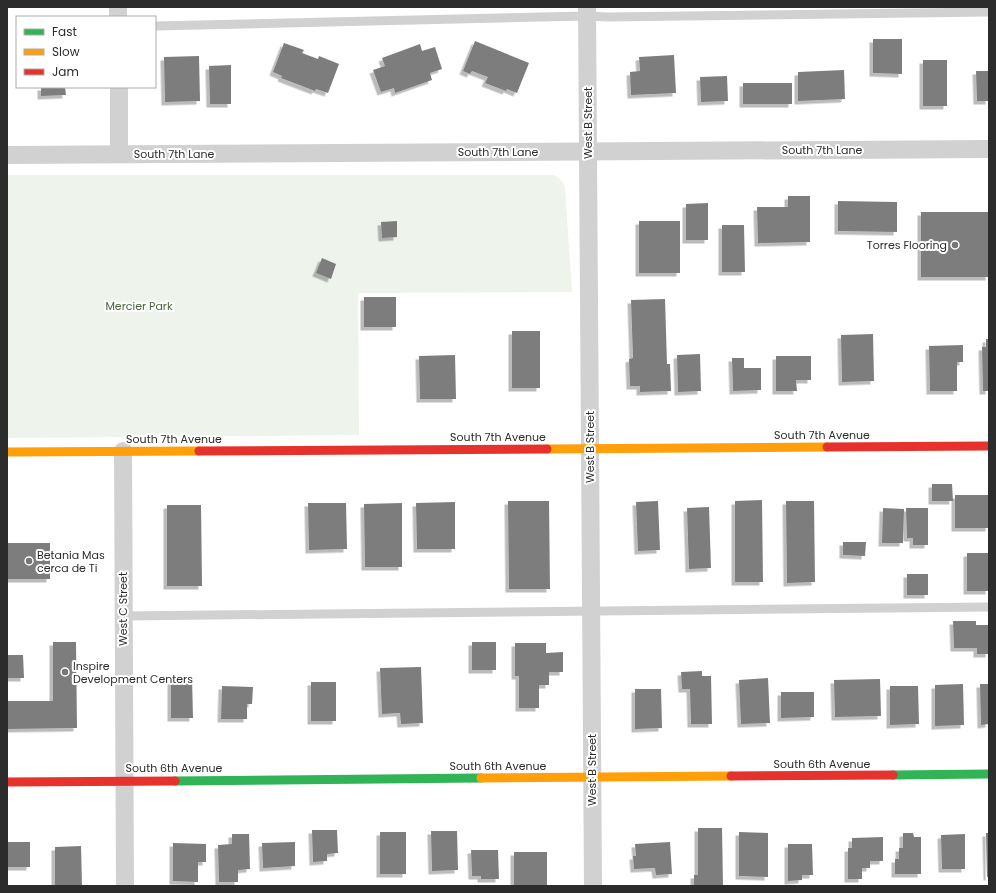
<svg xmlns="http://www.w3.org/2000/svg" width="996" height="893" font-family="Poppins,sans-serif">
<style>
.green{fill:#eef3eb}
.building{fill:#7d7d7d;filter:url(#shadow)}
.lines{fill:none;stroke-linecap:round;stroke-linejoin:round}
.lane{stroke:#d1d1d1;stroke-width:9}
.street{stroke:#d1d1d1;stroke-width:18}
.fast{stroke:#30b455;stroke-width:9}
.slow{stroke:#ff9f0a;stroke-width:9}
.jam{stroke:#e5322d;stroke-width:9}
.poi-dot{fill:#767676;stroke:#fff;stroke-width:1.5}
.labels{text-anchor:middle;stroke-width:4;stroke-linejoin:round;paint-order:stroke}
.street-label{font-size:11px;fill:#2c2c2c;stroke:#fff}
.poi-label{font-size:11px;fill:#2c2c2c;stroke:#fff;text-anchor:start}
.park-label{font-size:11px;fill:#4b643d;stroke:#fff}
</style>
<defs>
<filter id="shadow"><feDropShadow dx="-3.5" dy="3.5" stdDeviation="0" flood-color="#0004"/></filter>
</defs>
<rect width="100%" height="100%" fill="#fff"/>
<path class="green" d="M7,175H554C560,179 563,181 565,188L572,292L358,293L359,435L7,438Z"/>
<g class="building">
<polygon points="873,39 902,39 902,74 873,73"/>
<polygon points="475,41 529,63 517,93 507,89 506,91 485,83 488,77 472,71 470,74 463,71"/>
<polygon points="284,43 304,50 302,53 318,59 319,56 339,64 328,93 316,89 315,91 281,78 282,76 273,72"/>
<polygon points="420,44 422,51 435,47 442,69 430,73 432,80 395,93 394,88 381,92 373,70 385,66 382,58"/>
<polygon points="674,55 676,93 631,95 630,72 640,71 639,57"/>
<polygon points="199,56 200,101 165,102 164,57"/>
<rect x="923" y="60" width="24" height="46"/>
<polygon points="231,65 231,104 210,104 209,66"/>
<polygon points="844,70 845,99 798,101 798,72"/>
<polygon points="976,71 989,71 989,101 977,101"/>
<polygon points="727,76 728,101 701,102 700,77"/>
<rect x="743" y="83" width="49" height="21"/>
<polygon points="41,87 65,87 66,95 41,96"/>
<polygon points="788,196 810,196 810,242 758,243 757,207 788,207"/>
<polygon points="838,201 897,202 897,232 838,231"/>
<polygon points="708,203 708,240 686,240 686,204"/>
<rect x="921" y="212" width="68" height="65"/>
<polygon points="397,221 397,237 382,238 381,222"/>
<rect x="639" y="221" width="41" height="52"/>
<polygon points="722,225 744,225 745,272 722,272"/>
<polygon points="322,258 336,264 331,279 316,273"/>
<rect x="364" y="297" width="32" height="30"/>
<polygon points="665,299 667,364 670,364 671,391 640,392 640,386 630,386 629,359 633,358 631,300"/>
<rect x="512" y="331" width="28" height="57"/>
<polygon points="873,334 874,381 842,382 841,335"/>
<polygon points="986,339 989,339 989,391 983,391 982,347 986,347"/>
<polygon points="963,345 963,362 957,362 957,391 930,391 929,346"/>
<polygon points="700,354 701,391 678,392 677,355"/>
<polygon points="455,355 456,399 420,399 419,356"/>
<polygon points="776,356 811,356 811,380 796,380 797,391 776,391"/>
<polygon points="732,358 744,358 744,368 761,368 761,390 733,391"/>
<polygon points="932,484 952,484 953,501 932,501"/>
<rect x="955" y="495" width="34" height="33"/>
<polygon points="762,500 763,582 735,582 735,501"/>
<polygon points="508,501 549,501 550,589 509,589"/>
<polygon points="658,501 660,550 638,551 636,502"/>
<polygon points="786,501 814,501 815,582 787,583"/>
<polygon points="455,502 455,549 417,549 416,503"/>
<polygon points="308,503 346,503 347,549 309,550"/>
<polygon points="402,503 402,567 365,567 364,504"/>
<polygon points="167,505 201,505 202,586 167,586"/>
<polygon points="709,507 711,568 689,569 687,508"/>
<polygon points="883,508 904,509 903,543 882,543"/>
<polygon points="906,508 928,508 928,545 913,545 913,538 907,538"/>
<polygon points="843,542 866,542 865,556 843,555"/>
<rect x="7" y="543" width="43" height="36"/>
<rect x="967" y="553" width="22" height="38"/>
<rect x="907" y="574" width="21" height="21"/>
<polygon points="953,621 976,621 976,625 989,625 989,654 977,654 977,648 954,648"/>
<polygon points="53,642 76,642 77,728 7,729 7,701 53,701"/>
<rect x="472" y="642" width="24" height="28"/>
<polygon points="515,643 546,643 546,653 563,652 563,672 549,672 549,685 539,685 539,708 519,708 519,676 515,676"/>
<polygon points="7,655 23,655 24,678 7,678"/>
<polygon points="421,667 423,723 401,724 400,713 382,714 380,668"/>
<polygon points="702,671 702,676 711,676 712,724 691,724 690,689 682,689 681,672"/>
<polygon points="171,677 192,677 193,718 171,718"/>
<polygon points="768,678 770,723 741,724 739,680"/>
<polygon points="880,679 881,716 835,717 834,680"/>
<rect x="311" y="682" width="25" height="39"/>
<polygon points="963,684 964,725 935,726 935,685"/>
<polygon points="980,684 989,684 989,724 981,725"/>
<polygon points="222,686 253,687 252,704 247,704 247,719 221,719"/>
<polygon points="890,686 918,686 919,724 890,725"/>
<polygon points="635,689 661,689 662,728 635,729"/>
<polygon points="781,692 814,692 814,717 781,718"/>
<polygon points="698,828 722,828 723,886 694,886 694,875 698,875"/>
<polygon points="312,830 337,830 338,853 327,854 327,861 313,862"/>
<polygon points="431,831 457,831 458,870 432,871"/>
<rect x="380" y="832" width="26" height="42"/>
<polygon points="739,832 768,833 768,877 739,876"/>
<polygon points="903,833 913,833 914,837 921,837 921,874 895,874 895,859 899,859 899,848 903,848"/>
<polygon points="986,833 989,833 989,877 987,877"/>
<polygon points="232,834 249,834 250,869 238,870 238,882 219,882 218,845 232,844"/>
<polygon points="965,834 965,869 942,869 941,835"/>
<polygon points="883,837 883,861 870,861 870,868 862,868 862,879 848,879 848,848 852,848 852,838"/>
<rect x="7" y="842" width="23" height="25"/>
<polygon points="295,842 295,866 263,868 262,843"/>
<polygon points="670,842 672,874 656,875 655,868 634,869 633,856 636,856 635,844"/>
<polygon points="173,843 206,844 206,862 198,862 198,882 173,881"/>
<polygon points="788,844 812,844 813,875 802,875 802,880 788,881"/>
<polygon points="81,846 82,886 55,886 55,847"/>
<polygon points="471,850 498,850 499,879 481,879 481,876 472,876"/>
<rect x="514" y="852" width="33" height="34"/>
</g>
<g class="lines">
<g class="lane">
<polyline points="155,26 587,16 608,17 989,12"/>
<polyline points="123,616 989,607"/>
</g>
<g class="street">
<polyline points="118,7 118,17"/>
<polyline points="587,7 593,886"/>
<polyline points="119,87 119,154"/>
<polyline points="7,155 989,149"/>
<polyline points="123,451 125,886"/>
</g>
<g class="fast">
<polyline points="893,775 989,774"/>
<polyline points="175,781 481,778"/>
</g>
<g class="slow">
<polyline points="547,449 827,447"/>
<polyline points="7,452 199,451"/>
<polyline points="481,778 731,776"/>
</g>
<g class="jam">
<polyline points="827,447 989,446"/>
<polyline points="199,451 547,449"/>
<polyline points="731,776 893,775"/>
<polyline points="7,782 175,781"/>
</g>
</g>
<g class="poi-dot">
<circle cx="955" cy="245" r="4"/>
<circle cx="29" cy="561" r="4"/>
<circle cx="65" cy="672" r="4"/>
</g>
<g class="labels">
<g class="street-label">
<text transform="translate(588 123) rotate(-90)" y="4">West B Street</text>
<text x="822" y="154">South 7th Lane</text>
<text x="498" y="156">South 7th Lane</text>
<text x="174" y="158">South 7th Lane</text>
<text x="822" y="439">South 7th Avenue</text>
<text x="498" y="441">South 7th Avenue</text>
<text x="174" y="443">South 7th Avenue</text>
<text transform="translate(590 447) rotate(-90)" y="4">West B Street</text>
<text transform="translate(123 609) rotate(-90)" y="4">West C Street</text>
<text x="822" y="768">South 6th Avenue</text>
<text x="498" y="770">South 6th Avenue</text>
<text x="174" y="772">South 6th Avenue</text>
<text transform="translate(592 770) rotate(-90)" y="4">West B Street</text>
</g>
<g class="poi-label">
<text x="947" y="249" text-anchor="end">Torres Flooring</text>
<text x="37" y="559">Betania Mas<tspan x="37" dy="13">cerca de Ti</tspan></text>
<text x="73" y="670">Inspire<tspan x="73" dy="13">Development Centers</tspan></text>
</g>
<g class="park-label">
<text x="139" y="310">Mercier Park</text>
</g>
</g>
<rect width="996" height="893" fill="none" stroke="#2c2c2c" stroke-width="16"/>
<rect x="16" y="16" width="140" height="72" fill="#ffffff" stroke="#ababab"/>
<rect x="24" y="29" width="20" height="6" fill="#30b455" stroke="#ababab"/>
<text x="52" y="36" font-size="12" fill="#2c2c2c">Fast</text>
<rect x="24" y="49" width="20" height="6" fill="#ff9f0a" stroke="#ababab"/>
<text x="52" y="56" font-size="12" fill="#2c2c2c">Slow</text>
<rect x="24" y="69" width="20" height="6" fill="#e5322d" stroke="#ababab"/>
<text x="52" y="76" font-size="12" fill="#2c2c2c">Jam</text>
</svg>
